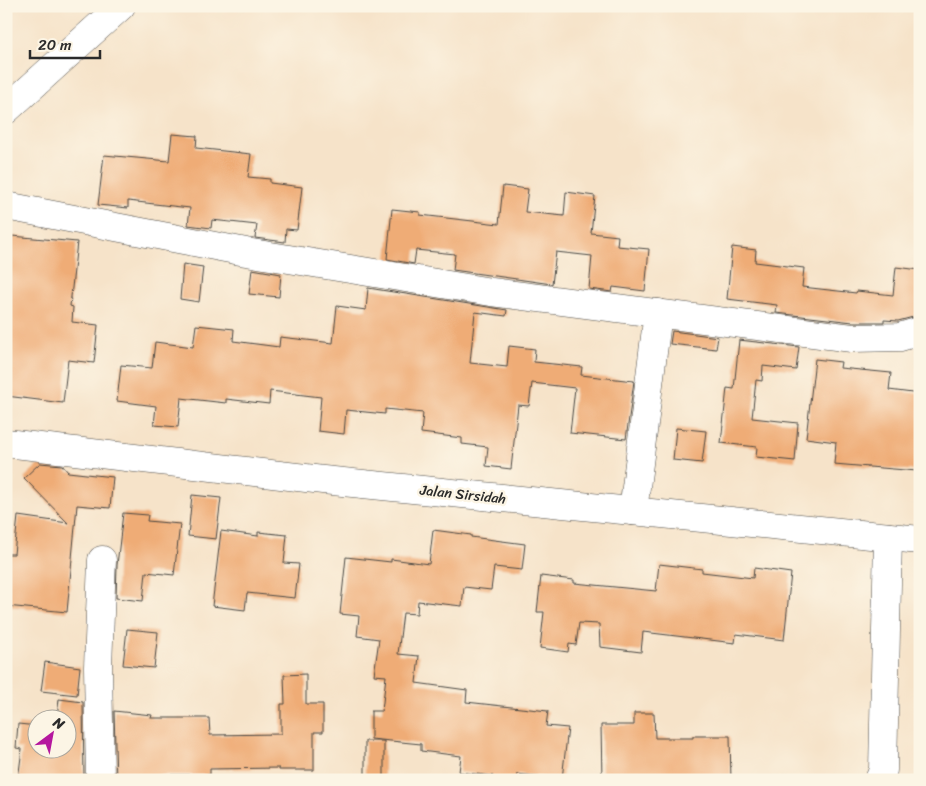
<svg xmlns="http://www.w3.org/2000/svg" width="926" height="786" font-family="Sriracha,sans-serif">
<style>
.building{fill:#efac76}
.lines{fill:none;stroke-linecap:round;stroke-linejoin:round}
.minor-casing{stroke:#494743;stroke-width:29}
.highway-casing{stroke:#494743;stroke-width:29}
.minor{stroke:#fff;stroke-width:28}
.highway{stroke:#fff;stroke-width:28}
.labels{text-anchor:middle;stroke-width:5;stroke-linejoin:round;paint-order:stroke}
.street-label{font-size:14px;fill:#2b2b2b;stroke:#fcf5e5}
</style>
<rect width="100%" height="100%" fill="#fcf5e5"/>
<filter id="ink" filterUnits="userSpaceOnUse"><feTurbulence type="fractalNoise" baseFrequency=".02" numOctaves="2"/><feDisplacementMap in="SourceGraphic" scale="10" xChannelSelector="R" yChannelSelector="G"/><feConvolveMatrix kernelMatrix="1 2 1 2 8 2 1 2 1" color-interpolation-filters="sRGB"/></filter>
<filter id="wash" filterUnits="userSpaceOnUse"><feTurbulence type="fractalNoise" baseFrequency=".0096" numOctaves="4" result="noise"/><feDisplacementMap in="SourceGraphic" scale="20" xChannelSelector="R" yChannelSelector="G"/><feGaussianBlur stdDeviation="1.12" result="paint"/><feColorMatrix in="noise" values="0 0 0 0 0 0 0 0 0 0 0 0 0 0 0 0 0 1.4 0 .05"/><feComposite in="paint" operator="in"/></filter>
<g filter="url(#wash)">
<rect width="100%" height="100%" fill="#f6e3c9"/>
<g id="blocks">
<g class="building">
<polygon points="172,134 197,136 196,148 251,154 248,177 270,179 270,183 302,187 297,230 286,229 285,242 255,238 257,225 212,220 211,228 188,225 190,208 128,201 128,208 98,205 104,155 169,161"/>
<polygon points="503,186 528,189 525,212 564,216 566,192 595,196 591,233 618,236 617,246 649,249 645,291 613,287 612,292 589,289 592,256 556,252 552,284 453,270 455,254 416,250 414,264 387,259 392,209 420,212 420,215 499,224"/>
<polygon points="12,236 77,242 70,306 73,307 72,322 98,325 94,363 68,360 63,403 6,396 6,261 8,248 10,249"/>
<polygon points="732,247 756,250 755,262 804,268 802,287 856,293 857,291 893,295 896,267 920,270 920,296 917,316 898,321 884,320 884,322 853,322 776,313 777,305 727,299"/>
<polygon points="183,264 203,267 199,302 180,299"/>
<polygon points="252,269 281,274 279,297 249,294"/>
<polygon points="368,288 507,310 506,316 475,312 470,363 507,367 509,346 535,349 534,362 582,367 581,375 634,381 626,439 570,433 575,388 532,383 529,406 518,405 511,469 486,466 488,447 462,444 462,438 421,433 423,413 385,409 385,414 346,410 344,434 318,431 321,397 270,391 269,404 226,399 226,403 181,398 178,427 154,425 156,406 117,401 121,365 152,368 155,342 193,347 196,325 234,329 233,341 279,347 280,337 333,343 337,306 366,310"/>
<polygon points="672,331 718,337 716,349 670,344"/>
<polygon points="739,340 799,347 796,370 763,366 762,381 756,380 752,418 798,423 795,461 756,457 757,447 721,443 727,388 734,389"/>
<polygon points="815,359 841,362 840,368 891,373 889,390 920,394 920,447 917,471 834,464 836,442 806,438"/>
<polygon points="676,428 706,431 702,463 673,460"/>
<polygon points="40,463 62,465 68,472 113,477 110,508 77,505 67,612 6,606 6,554 14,554 18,516 68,523 24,478"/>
<polygon points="192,495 221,498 216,539 188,536"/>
<polygon points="123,513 148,515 147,521 180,524 174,575 146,572 143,601 116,598 117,565"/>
<polygon points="433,530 471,535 471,537 525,544 522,570 494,567 491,590 464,587 462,606 418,601 417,614 403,613 398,654 419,656 416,683 467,690 466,702 548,711 546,726 568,728 562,779 517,774 516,780 493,780 493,776 459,772 461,756 421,751 421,744 371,739 371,711 382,711 386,676 374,675 379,639 357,636 359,616 340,614 346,557 391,562 391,559 429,564"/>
<polygon points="221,531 258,536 258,532 287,535 284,563 299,564 295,598 247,593 245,610 212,606"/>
<polygon points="659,564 702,569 702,572 753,578 754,568 791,573 784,640 736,634 735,643 643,632 641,652 600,647 599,624 579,623 576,645 569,644 568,652 540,648 544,612 537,612 541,576 574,580 574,583 656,591"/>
<polygon points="127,629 158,632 154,668 123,665"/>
<polygon points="45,662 80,667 77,695 41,691"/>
<polygon points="306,674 306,704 323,704 323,732 314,732 314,770 279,770 279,768 210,769 210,775 157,775 157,780 116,780 114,711 152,715 151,718 209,718 210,735 281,734 281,704 285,704 284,675"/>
<polygon points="59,699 83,702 84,780 18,780 22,749 16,748 18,724 38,726 38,748 68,748 68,718 57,718"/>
<polygon points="634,713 654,713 655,738 693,738 693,736 730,736 731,780 602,780 601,725 634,725"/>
<rect x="365" y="741" width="19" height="39"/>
</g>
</g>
</g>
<g filter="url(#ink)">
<use href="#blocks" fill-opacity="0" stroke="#494743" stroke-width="1"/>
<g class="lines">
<defs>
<g id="minor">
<polyline points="6,206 246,252 491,292 852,338 900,337 920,331"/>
<polyline points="6,443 323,480 920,540"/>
<polyline points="633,511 658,313"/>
<polyline points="100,780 98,667 102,560"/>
<polyline points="879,780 883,770 888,537"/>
</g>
<polyline id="highway" points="6,110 121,6"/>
</defs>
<use href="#minor" class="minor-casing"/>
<use href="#highway" class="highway-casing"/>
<use href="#minor" class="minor"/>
<use href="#highway" class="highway"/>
</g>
</g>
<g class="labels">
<g class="street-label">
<text transform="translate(463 494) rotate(6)" y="5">Jalan Sirsidah</text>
</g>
</g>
<rect width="926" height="786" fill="none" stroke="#fcf5e5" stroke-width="25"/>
<g transform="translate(52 734) rotate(32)"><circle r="24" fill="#fcf5e5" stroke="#a8a49b"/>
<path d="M0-4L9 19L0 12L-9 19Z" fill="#b5179e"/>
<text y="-8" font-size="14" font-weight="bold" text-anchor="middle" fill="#2b2b2b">N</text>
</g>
<path d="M30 50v8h70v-8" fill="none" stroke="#2b2b2b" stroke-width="2.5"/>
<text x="38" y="50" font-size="15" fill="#2b2b2b" stroke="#fcf5e5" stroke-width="4" paint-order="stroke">20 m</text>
</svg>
